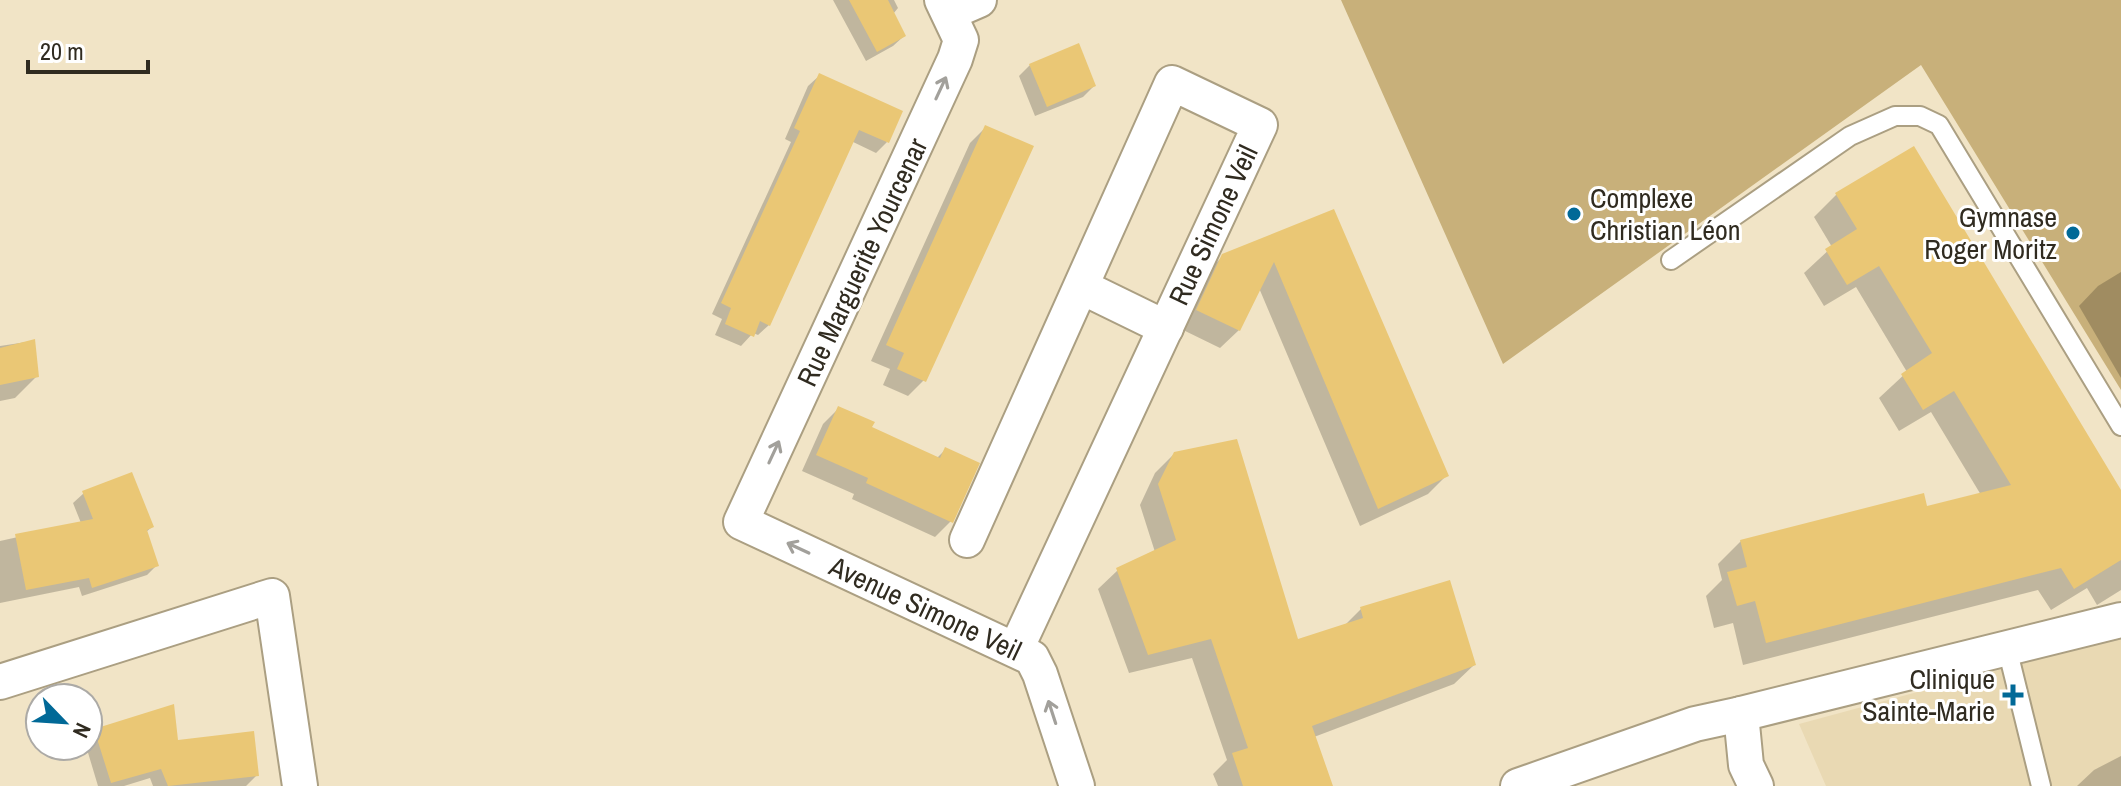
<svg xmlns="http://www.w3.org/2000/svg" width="2121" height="786" font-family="'Archivo Narrow',sans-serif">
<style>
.built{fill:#e9d9b3}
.green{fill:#c8b07a}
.shadow{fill:#0003}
.building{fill:#eac775}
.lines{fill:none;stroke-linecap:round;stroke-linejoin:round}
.lane-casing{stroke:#ab9f82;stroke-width:22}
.street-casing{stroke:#ab9f82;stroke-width:38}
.lane{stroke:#fff;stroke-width:18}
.street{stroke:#fff;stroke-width:34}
.oneway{stroke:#a2a09b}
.poi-dot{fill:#016997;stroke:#fff;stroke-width:3}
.labels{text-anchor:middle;stroke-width:6;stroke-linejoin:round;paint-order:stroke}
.poi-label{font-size:28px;fill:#302b20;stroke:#fff;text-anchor:end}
.street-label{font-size:28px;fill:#302b20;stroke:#fff}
</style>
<rect width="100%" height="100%" fill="#f1e4c6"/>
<polygon class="built" points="2121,637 2121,786 1826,786 1799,724"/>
<polygon class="green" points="1341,0 2121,0 2121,390 1921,65 1503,364"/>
<g class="shadow">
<polygon points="833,0 894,0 898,8 893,14 904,36 893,46 866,61"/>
<polygon points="1030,65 1094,86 1083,97 1035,116 1019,76"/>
<polygon points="819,76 887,142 876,153 851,141 769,325 758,335 753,333 741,346 715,335 722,319 712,314 791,142 785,139 808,86"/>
<polygon points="986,127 924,380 908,396 883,385 890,369 871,361 970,143"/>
<polygon points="1837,194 2121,494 2121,590 2097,605 2087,588 2051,610 2038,590 1743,665 1733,623 1714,628 1706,596 1722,580 1718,564 1741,541 1925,509 1981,495 1931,412 1899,431 1879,398 1907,372 1856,287 1824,306 1804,273 1832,247 1814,217"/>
<polygon points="1333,212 1446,476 1428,494 1360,526 1259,288 1239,330 1220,348 1179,328 1204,275 1223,256"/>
<polygon points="2121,272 2121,378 2079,306 2098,286"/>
<polygon points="33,341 37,376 15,398 0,401 0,346"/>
<polygon points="839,408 870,428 937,458 945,450 951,521 935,537 852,499 854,494 802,471 823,424"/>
<polygon points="1175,453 1297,642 1343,627 1361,609 1474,665 1454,684 1314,737 1331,786 1218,786 1213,774 1227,760 1192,658 1129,673 1098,589 1118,570 1155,552 1140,505 1155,473"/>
<polygon points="84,493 152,527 146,532 157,565 147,575 82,596 79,587 0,603 0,541 81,523 73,503"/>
<polygon points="95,731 256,776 246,786 153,786 150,778 124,786 98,786 86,746 88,746 88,738"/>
<polygon points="2121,756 2121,786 2077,786 2094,770"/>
</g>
<g class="building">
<polygon points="849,0 888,0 906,36 877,52"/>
<polygon points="1079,43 1096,86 1047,107 1029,64"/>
<polygon points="819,73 903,111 889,143 859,130 770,326 760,321 754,337 725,324 731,308 721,303 800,131 794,128"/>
<polygon points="985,125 1034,146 926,382 897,369 904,353 886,345"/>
<polygon points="1914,146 2121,490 2121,560 2074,589 2061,568 1766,643 1755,601 1737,606 1727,572 1747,567 1740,540 1924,493 1927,506 2011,485 1954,391 1923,410 1901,374 1932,353 1879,266 1847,285 1825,249 1857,229 1835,193"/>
<polygon points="1334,209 1449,476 1378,509 1274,262 1240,331 1196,310 1222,254"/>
<polygon points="35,339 39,377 0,385 0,348"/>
<polygon points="838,406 875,422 872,427 940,458 945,447 980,463 953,523 866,483 868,478 816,455"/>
<polygon points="1237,439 1298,639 1363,618 1360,607 1450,580 1476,665 1312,726 1333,786 1243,786 1232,753 1248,748 1211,639 1148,655 1116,568 1176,540 1158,484 1174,452"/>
<polygon points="132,472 154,527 147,530 159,566 92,588 89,578 26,590 15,534 93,519 82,491"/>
<polygon points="174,704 178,740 254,731 259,776 168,786 161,769 111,783 94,729"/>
</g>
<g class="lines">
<defs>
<g id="lane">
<polyline points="1671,260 1850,136 1895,116 1920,116 1939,125 2121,426"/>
<polyline points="2007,648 2041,786"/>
</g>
<g id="street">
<path id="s1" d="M942,0L961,40L955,59L741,522L1032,658L1040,674L1077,786"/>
<polyline points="949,13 979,0"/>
<polyline points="1082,287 1166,328"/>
<polyline points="967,540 1172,83 1260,125 1016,649"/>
<polyline points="0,682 272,596 300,786"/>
<polyline points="1518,786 1695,724 1741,714"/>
<polyline points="1756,786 1746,765 1741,714 2121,620"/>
</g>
</defs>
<use href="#lane" class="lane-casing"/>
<use href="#street" class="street-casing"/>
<use href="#lane" class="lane"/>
<use href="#street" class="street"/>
</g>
<defs><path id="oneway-shaft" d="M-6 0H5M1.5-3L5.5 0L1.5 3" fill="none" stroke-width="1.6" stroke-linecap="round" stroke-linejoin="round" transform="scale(2)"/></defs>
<g class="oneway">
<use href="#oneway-shaft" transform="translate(941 88) rotate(-65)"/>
<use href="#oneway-shaft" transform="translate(774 452) rotate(-65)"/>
<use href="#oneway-shaft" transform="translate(798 548) rotate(-155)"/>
<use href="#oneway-shaft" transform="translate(1052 712) rotate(-108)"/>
</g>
<g class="poi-dot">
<circle cx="1574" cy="214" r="8"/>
<circle cx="2073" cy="233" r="8"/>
<path d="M2009 683h8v8h8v8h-8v8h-8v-8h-8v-8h8z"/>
</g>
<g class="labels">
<g class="poi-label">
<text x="1590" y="208" text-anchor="start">Complexe<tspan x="1590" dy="32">Christian Léon</tspan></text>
<text x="2057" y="227">Gymnase<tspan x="2057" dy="32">Roger Moritz</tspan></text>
<text x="1995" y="689">Clinique<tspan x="1995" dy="32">Sainte-Marie</tspan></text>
</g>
<g class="street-label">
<text transform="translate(1213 225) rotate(-65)" y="10">Rue Simone Veil</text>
<text transform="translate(862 262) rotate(-65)" y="10">Rue Marguerite Yourcenar</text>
<text dy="10" stroke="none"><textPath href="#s1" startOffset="778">Avenue Simone Veil</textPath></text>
</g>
</g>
<g transform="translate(64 722) rotate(115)"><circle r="38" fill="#ffffff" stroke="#acaaa6" stroke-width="2"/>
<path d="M0-6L14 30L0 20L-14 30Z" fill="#016997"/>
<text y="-12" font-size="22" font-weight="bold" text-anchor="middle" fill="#302b20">N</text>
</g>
<path d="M28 60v12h120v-12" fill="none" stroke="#302b20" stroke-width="4"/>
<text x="40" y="60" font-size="24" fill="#302b20" stroke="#ffffff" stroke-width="6" paint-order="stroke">20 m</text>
</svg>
